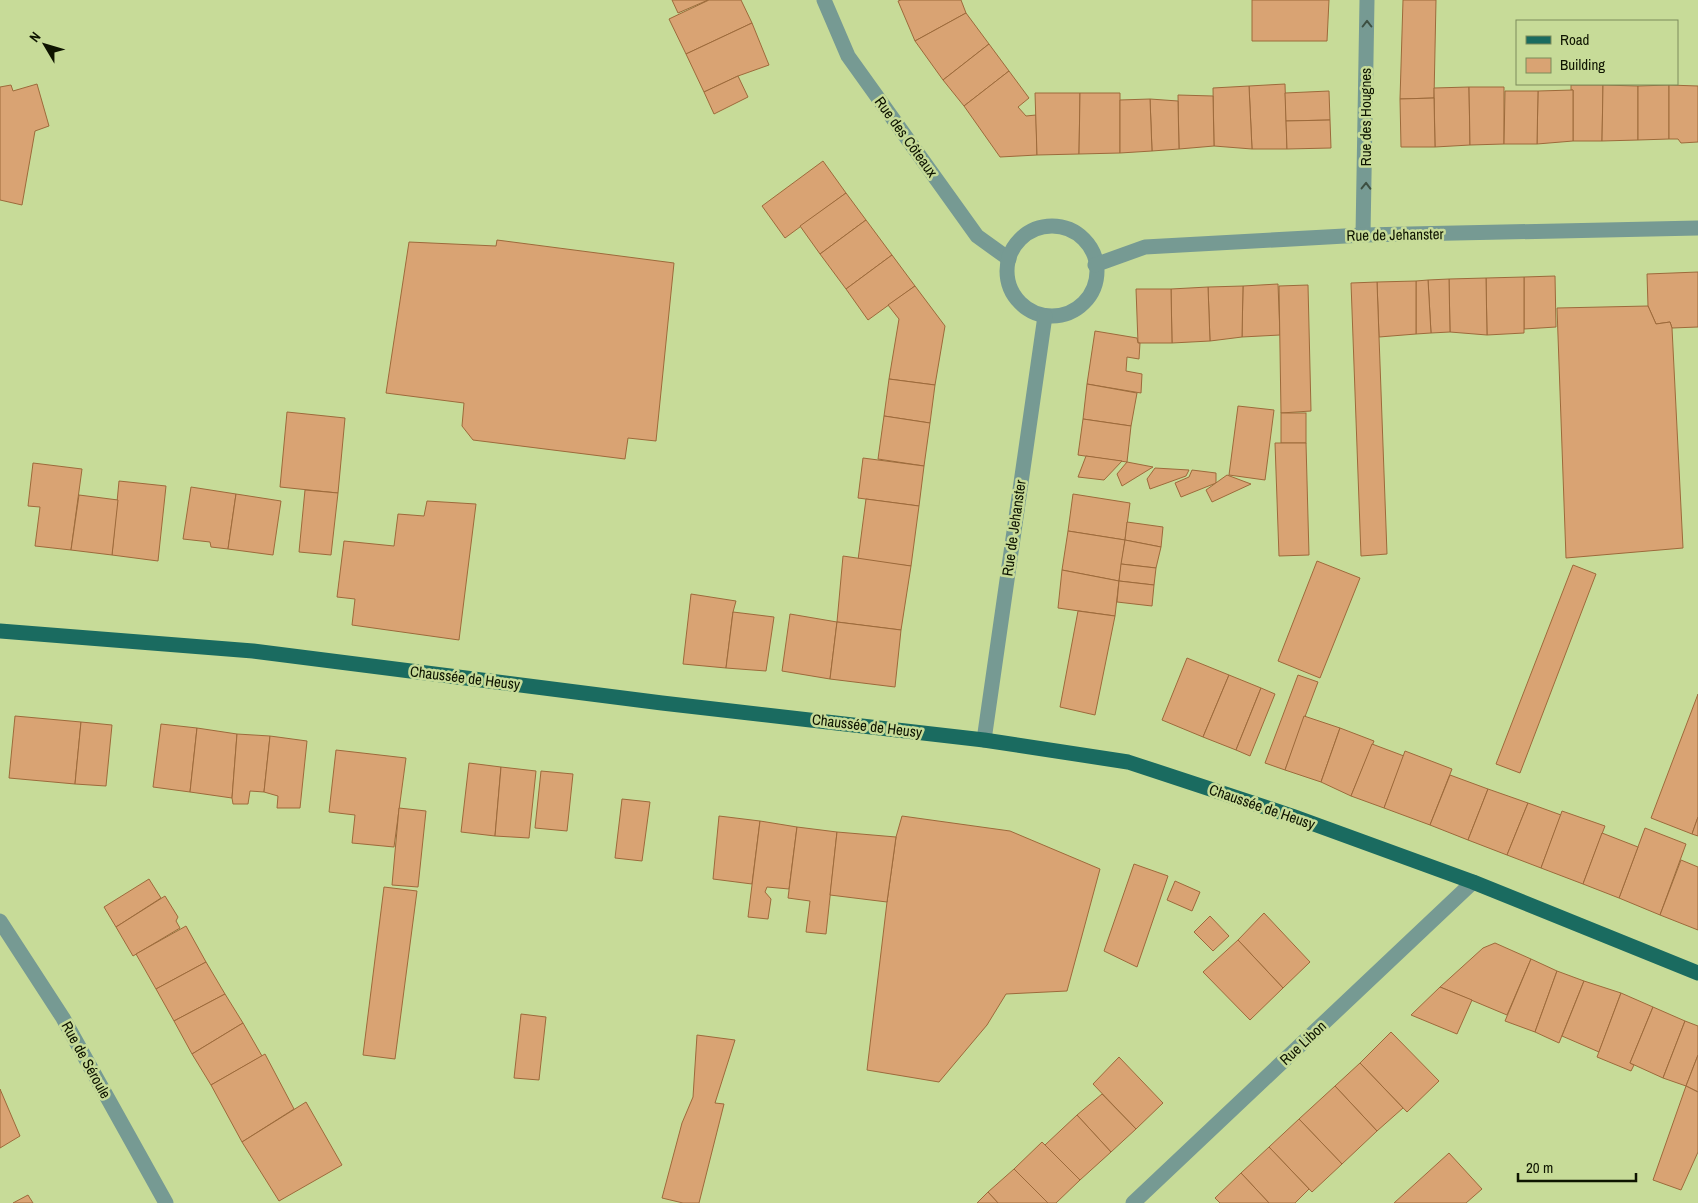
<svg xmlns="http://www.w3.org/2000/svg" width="1698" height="1203" font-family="'Archivo Narrow',sans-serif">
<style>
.building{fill:#d9a373;stroke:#9d6a3b}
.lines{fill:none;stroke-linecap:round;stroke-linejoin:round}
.minor{stroke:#769a93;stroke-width:15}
.major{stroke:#1a6b60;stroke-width:15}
.oneway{stroke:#3d5042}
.labels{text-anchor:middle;stroke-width:5;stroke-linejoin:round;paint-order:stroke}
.street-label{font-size:15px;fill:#0e1400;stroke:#c7db98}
</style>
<rect width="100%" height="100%" fill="#c7db98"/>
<g class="building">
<polygon points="672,0 708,0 678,13"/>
<polygon points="709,0 741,0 752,23 686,54 669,19"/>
<polygon points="901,0 961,0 966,13 915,41 898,1"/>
<polygon points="1252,0 1329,0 1327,41 1252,41"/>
<polygon points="1403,0 1436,0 1434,98 1400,99"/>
<polygon points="966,13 989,44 943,80 915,41"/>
<polygon points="752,23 769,65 738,76 704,92 686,54"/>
<polygon points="989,44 1009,71 964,106 943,80"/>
<polygon points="1009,71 1029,98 1018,107 1026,116 1036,115 1037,155 1000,157 964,106"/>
<polygon points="738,76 748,97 714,114 704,92"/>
<polygon points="37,84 49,126 35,131 22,205 0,200 0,87 11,85 13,91"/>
<polygon points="1285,84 1287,149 1252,149 1249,86"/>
<polygon points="1571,85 1603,85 1602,141 1573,141 1573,90 1571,90"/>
<polygon points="1603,85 1638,86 1638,140 1602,141"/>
<polygon points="1669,85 1669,139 1638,140 1638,86"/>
<polygon points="1669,85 1698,86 1698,142 1681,143 1678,139 1669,139"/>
<polygon points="1249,86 1252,149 1214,146 1213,88"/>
<polygon points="1469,87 1470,145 1435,147 1434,88"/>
<polygon points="1469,87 1504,87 1504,144 1470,145"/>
<polygon points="1573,90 1573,141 1537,144 1538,91"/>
<polygon points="1329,91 1330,120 1286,121 1285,93"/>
<polygon points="1505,91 1538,91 1537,144 1504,144"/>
<polygon points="1035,93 1080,93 1079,154 1037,155"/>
<polygon points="1080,93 1120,93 1120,153 1079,154"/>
<polygon points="1178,95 1213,96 1214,146 1179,149"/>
<polygon points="1434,98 1435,147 1401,147 1400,99"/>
<polygon points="1150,99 1178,101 1179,149 1152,151"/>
<polygon points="1150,99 1152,151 1120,153 1120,100"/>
<polygon points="1330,120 1331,148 1287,149 1286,121"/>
<polygon points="823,161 846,193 785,238 762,206"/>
<polygon points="846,193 866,220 820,254 800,226"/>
<polygon points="866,220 892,255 846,289 820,254"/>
<polygon points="497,240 674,263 656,441 628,438 625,459 473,440 462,426 464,403 386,393 409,242 496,246"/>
<polygon points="892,255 915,286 868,320 846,289"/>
<polygon points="1698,272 1698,327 1672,328 1670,322 1656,324 1648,306 1647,274"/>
<polygon points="1555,276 1556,327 1524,329 1524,277"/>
<polygon points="1524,277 1524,333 1487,335 1486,278"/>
<polygon points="1486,278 1487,335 1450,332 1449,279"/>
<polygon points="1449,279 1450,332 1431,333 1428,280"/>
<polygon points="1428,280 1431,333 1416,334 1416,281"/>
<polygon points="1416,281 1416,334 1379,337 1377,282"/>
<polygon points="1377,282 1387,554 1361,556 1351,283"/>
<polygon points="1278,284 1280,335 1242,337 1243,286"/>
<polygon points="1308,285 1311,411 1281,413 1279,286"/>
<polygon points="915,286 945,326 935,385 889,379 899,319 888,305"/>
<polygon points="1243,286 1242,337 1210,341 1208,287"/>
<polygon points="1208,287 1210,341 1172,343 1171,289"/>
<polygon points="1136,289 1171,289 1172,343 1138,343"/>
<polygon points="1648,306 1656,324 1670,322 1672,328 1683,548 1566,558 1557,308"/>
<polygon points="1095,331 1137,338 1138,343 1140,343 1139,359 1127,357 1126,371 1142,374 1141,393 1087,384"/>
<polygon points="889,379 935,385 930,423 884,416"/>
<polygon points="1087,384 1137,393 1131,426 1083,419"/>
<polygon points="1238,406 1274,410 1265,480 1229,475"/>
<polygon points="287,412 345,418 338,493 280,487"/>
<rect x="1281" y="413" width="25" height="30"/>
<polygon points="884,416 930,423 924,466 878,459"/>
<polygon points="1083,419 1131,426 1127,462 1078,455"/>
<polygon points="1275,443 1306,443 1309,555 1279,556"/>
<polygon points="1086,456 1122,461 1104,480 1078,477"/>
<polygon points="863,458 924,466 919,506 858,498"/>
<polygon points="1127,462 1153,467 1122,486 1117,474"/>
<polygon points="33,463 82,469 71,550 35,546 40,507 28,506"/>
<polygon points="1155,468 1189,470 1186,476 1150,489 1147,479"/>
<polygon points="1192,470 1216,473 1216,483 1181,497 1175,483 1189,477"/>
<polygon points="1227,475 1251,484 1212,502 1206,490"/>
<polygon points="119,481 166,486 158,561 112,555"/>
<polygon points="191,487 236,494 228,549 211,547 210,542 183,539"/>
<polygon points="305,490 338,493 331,555 299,552"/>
<polygon points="236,494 281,501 273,555 228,549"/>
<polygon points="1073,494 1130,503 1125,540 1068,531"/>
<polygon points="79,495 118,500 112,555 71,550"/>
<polygon points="866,499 919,506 911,566 858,560"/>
<polygon points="427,501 476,504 459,640 352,625 355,599 337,597 344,541 394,546 398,514 424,516"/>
<polygon points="1127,522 1163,527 1161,547 1125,540"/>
<polygon points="1068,531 1125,540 1119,581 1062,570"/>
<polygon points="1125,540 1161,547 1156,568 1121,564"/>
<polygon points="843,556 911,566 901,630 837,622"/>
<polygon points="1317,561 1360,578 1320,678 1278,661"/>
<polygon points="1121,564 1156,568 1154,585 1119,581"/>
<polygon points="1573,565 1596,574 1520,773 1496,764"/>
<polygon points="1062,570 1119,581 1115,616 1058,608"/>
<polygon points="1119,581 1154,585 1152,606 1117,602"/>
<polygon points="691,594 736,601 733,612 726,668 683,664"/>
<polygon points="1078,611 1115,616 1095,715 1060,707"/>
<polygon points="733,612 774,617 766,671 726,668"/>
<polygon points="790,614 837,622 830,679 782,671"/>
<polygon points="837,622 901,630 895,687 830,679"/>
<polygon points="1187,658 1229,675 1203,737 1162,720"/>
<polygon points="1229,675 1261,688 1236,750 1203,737"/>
<polygon points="1298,675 1318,682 1285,770 1265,763"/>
<polygon points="1261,688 1275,694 1250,756 1236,750"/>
<polygon points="1698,694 1698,817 1692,834 1651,818"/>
<polygon points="15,716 81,722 75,784 9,778"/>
<polygon points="1304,716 1340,728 1321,782 1285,770"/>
<polygon points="81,722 112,725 106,786 75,784"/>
<polygon points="161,724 197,728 190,792 153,787"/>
<polygon points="197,728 237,734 232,798 190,792"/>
<polygon points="1340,728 1374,741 1351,796 1321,782"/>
<polygon points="237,734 270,736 264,792 250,791 248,804 233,804 232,798"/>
<polygon points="270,736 307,741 300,808 277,808 278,796 264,792"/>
<polygon points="1372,744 1404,756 1384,808 1351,796"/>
<polygon points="336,750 406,758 394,847 352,843 355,815 329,812"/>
<polygon points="1405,751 1452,769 1430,825 1384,808"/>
<polygon points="469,763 501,767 495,836 461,832"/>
<polygon points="501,767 536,771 529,838 495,836"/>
<polygon points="541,771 573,774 567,831 535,828"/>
<polygon points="1450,775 1488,789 1468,840 1430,825"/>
<polygon points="1488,789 1528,803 1507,855 1468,840"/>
<polygon points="622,799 650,802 642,861 615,858"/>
<polygon points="1528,803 1561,815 1541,868 1507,855"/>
<polygon points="399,808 426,811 418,887 392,885"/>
<polygon points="1562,811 1605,826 1583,884 1541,868"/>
<polygon points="719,816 760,821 752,884 713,879"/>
<polygon points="902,816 1010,831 1100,869 1067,991 1006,994 987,1025 939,1082 867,1070 887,902 896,837"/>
<polygon points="1698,817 1698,836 1692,834"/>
<polygon points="760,821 797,827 789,889 767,887 765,892 771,899 768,919 748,917"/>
<polygon points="797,827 837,832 826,934 806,932 810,901 788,898"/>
<polygon points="1645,828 1686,844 1660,915 1619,898"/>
<polygon points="837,832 896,837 887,902 830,895"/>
<polygon points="1602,833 1638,847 1619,898 1583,884"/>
<polygon points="1681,860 1698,867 1698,930 1660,915"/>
<polygon points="1134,864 1168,876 1137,967 1104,951"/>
<polygon points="149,879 161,898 116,927 104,907"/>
<polygon points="1175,881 1200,892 1192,911 1167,900"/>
<polygon points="384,887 417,891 395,1059 363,1055"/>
<polygon points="165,896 178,917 176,921 180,928 133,956 116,927"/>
<polygon points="1264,913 1310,962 1283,988 1238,940"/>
<polygon points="1210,916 1229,936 1213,951 1194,932"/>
<polygon points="186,926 206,962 156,989 136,954"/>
<polygon points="1238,940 1283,988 1250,1020 1203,972"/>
<polygon points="1495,943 1531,959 1507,1015 1440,987 1483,948"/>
<polygon points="1531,959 1557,971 1535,1032 1505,1021"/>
<polygon points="206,962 225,994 174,1021 156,989"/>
<polygon points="1557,971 1584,981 1559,1043 1535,1032"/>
<polygon points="1584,981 1621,993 1599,1052 1562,1036"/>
<polygon points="1440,987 1472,1000 1457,1034 1411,1015"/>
<polygon points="1621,993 1653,1007 1630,1063 1634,1065 1631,1071 1597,1057"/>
<polygon points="225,994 243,1023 192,1054 174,1021"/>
<polygon points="1653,1007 1685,1021 1663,1078 1630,1063"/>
<polygon points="521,1014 546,1017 539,1080 514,1078"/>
<polygon points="1685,1021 1698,1026 1698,1055 1686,1086 1663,1078"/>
<polygon points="243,1023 262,1056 211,1085 192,1054"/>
<polygon points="1391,1032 1439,1081 1407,1112 1360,1063"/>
<polygon points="697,1035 735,1040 715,1103 724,1104 699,1203 683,1203 662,1198 682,1123 693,1097"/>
<polygon points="265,1054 294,1109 242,1142 211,1085"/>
<polygon points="1698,1055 1698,1092 1686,1086"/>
<polygon points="1119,1057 1163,1103 1136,1129 1093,1084"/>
<polygon points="1360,1063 1403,1108 1377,1131 1335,1086"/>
<polygon points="1335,1086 1377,1131 1342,1164 1299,1119"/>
<polygon points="1686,1086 1698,1092 1698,1152 1681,1190 1653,1180"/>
<polygon points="0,1089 20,1136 0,1148"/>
<polygon points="1102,1094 1136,1129 1111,1152 1077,1115"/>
<polygon points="306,1102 342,1165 279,1201 242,1142"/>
<polygon points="1077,1115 1111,1152 1080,1180 1045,1145"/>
<polygon points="1299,1119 1342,1164 1312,1192 1269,1147"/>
<polygon points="1042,1142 1080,1180 1056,1203 1048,1203 1014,1169"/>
<polygon points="1269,1147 1309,1189 1295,1203 1269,1203 1241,1173"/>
<polygon points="1449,1153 1482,1189 1466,1203 1394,1203"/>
<polygon points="1014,1169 1048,1203 998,1203 988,1192"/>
<polygon points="1241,1173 1269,1203 1220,1203 1215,1198"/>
<polygon points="988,1192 998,1203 977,1203"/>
<polygon points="28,1195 33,1203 13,1203"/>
</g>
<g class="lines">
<g class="minor">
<polyline points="824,0 848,56 977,236 1009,259"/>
<circle cx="1052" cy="271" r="45"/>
<polyline points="1363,235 1367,0"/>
<polyline points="1095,265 1145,247 1363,235 1698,228"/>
<polyline points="984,740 1045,316"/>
<polyline points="0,921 63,1018 166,1203"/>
<polyline points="1133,1203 1473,882"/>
</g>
<polyline class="major" points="0,631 253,651 662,703 984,740 1128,762 1292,816 1473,882 1698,973"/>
</g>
<defs><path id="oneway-chevron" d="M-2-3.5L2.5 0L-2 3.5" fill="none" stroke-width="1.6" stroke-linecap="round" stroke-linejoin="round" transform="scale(1.25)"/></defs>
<g class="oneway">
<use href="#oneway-chevron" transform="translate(1367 24) rotate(-90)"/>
<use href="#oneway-chevron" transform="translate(1366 186) rotate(-89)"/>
</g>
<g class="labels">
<g class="street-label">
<text transform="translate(1366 117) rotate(-90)" y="5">Rue des Hougnes</text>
<text transform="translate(906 137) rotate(54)" y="5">Rue des Côteaux</text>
<text transform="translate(1395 235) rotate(-1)" y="5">Rue de Jehanster</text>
<text transform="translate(1014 528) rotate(-82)" y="5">Rue de Jehanster</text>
<text transform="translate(465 678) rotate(7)" y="5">Chaussée de Heusy</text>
<text transform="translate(867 726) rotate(7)" y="5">Chaussée de Heusy</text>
<text transform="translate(1262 807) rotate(19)" y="5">Chaussée de Heusy</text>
<text transform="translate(1303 1043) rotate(-43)" y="5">Rue Libon</text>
<text transform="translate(86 1060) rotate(61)" y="5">Rue de Séroule</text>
</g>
</g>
<rect x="1516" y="20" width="162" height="65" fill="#c7db98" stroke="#7d8b5b"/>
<rect x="1526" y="36" width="25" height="8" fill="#1a6b60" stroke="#7d8b5b"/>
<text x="1560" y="45" font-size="15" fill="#0e1400">Road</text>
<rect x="1526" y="58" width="25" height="15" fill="#d9a373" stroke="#7d8b5b"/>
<text x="1560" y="70" font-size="15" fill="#0e1400">Building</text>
<g transform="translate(45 45) rotate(308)" stroke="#c7db98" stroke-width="4" paint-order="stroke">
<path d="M0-4L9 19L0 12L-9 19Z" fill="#0e1400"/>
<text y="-8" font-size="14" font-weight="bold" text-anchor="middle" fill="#0e1400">N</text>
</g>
<path d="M1518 1173v8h118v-8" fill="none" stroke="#0e1400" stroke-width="2.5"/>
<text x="1526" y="1173" font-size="15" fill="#0e1400" stroke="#c7db98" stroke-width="4" paint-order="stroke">20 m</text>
</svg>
